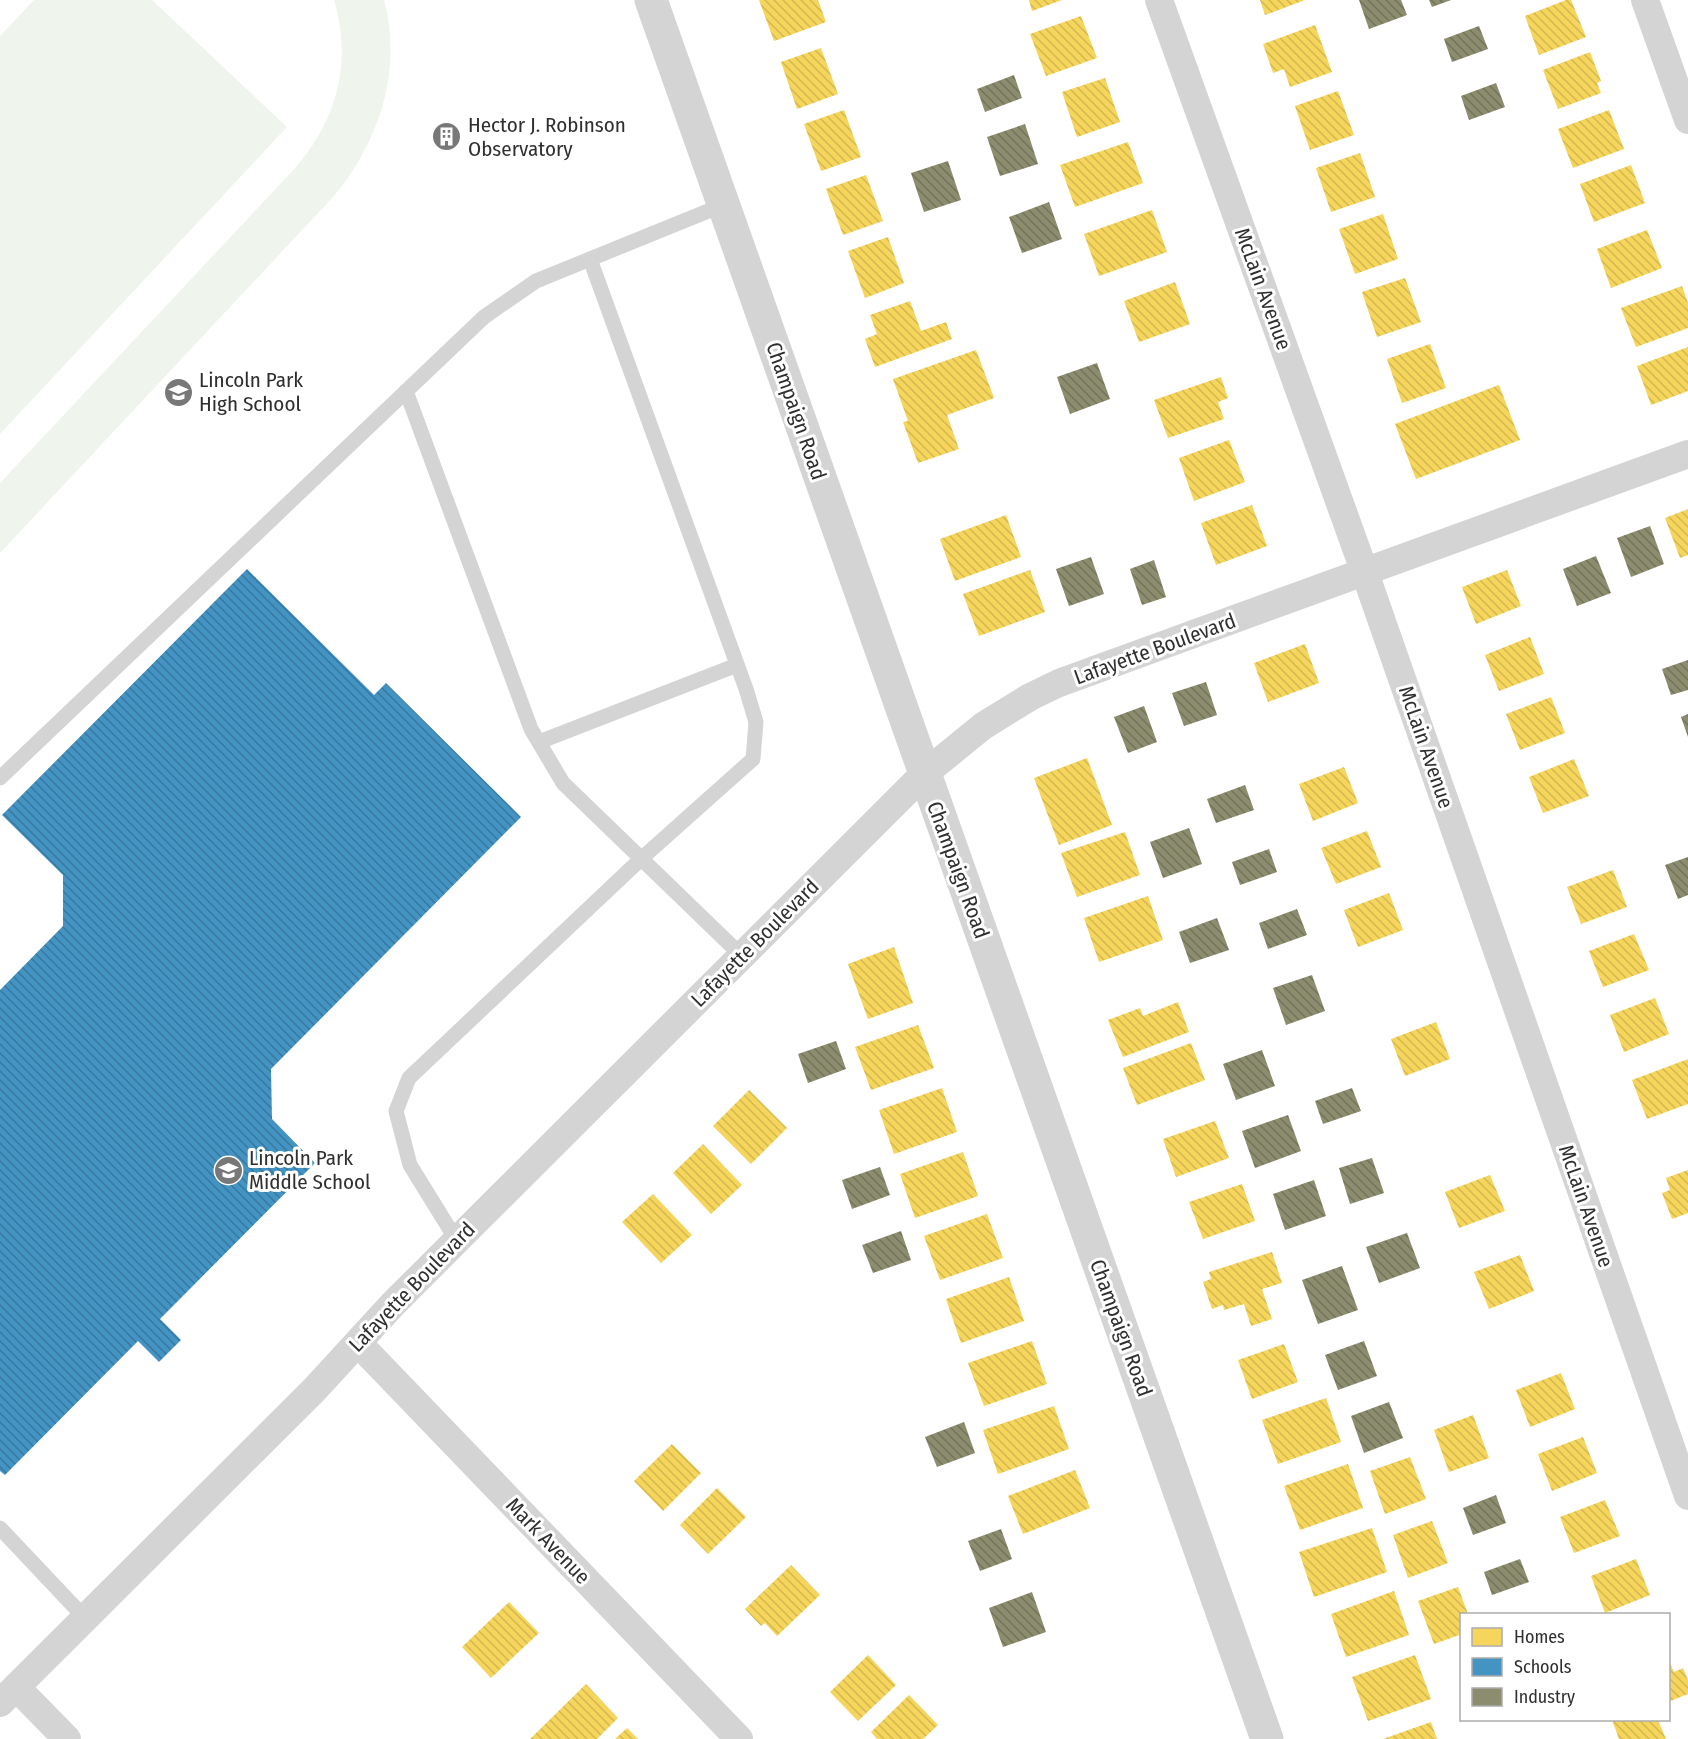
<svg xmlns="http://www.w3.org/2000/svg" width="1688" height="1739" font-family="'Fira Sans Condensed',sans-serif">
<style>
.green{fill:#eff5ec}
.homes{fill:url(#homes-back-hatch)}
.schools{fill:url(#schools-back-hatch)}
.industry{fill:url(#industry-back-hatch)}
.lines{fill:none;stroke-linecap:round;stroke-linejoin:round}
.service{stroke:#d4d4d4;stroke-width:15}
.minor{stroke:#d4d4d4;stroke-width:28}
.tertiary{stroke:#d4d4d4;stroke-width:33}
.labels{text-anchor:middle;stroke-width:6;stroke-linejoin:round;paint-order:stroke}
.poi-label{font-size:21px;fill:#2f2f2f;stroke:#fff;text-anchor:start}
.street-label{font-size:21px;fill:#2f2f2f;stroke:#fff}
</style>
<defs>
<pattern id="homes-back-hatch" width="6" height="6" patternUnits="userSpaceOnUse" patternTransform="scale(1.5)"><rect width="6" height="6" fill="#f6d55c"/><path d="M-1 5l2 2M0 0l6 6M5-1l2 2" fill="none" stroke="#d3b750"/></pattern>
<pattern id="schools-back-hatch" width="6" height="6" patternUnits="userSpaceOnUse" patternTransform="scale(1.5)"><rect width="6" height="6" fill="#4393c3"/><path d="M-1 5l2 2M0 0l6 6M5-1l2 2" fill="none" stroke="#38789f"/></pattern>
<pattern id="industry-back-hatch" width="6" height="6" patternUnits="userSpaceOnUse" patternTransform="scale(1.5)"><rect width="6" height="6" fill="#8c8c6e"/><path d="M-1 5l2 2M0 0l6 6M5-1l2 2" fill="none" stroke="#73735b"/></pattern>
</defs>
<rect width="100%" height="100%" fill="#fff"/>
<g class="green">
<polygon points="34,0 152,0 287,127 0,434 0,36"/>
<path d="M334,0H384C403,70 379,142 334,196L0,553V483L297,166C338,117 352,62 334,0Z"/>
</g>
<g class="homes">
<polygon points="759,0 818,0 826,22 774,41"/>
<polygon points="1029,0 1062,0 1032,11"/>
<polygon points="1260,0 1305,0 1265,15"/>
<polygon points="1566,0 1571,0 1586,37 1539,55 1525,16"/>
<polygon points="1081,16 1097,58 1046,76 1030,34"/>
<polygon points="1315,25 1332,72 1290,87 1284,69 1273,73 1263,44"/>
<polygon points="821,48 838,94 797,109 781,62"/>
<polygon points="1590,52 1601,81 1597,83 1601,93 1558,109 1543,70"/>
<polygon points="1105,78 1120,122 1077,137 1062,92"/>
<polygon points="1338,91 1354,135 1310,150 1295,106"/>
<polygon points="844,110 861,157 821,171 804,124"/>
<polygon points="1609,110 1624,149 1573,168 1558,129"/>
<polygon points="1128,142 1143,183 1075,207 1060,165"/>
<polygon points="1360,153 1375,197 1331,212 1316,168"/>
<polygon points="1631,165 1645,203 1594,222 1580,184"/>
<polygon points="866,175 883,221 843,235 826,189"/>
<polygon points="1152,210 1167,252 1099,276 1084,234"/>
<polygon points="1383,214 1398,259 1355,274 1339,229"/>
<polygon points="1647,230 1662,268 1611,288 1597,249"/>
<polygon points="888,237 904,283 865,298 848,251"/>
<polygon points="1405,278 1421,322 1377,337 1362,292"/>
<polygon points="1175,282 1190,324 1139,342 1124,301"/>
<polygon points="1682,286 1688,303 1688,328 1636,347 1621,308"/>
<polygon points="910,301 921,331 946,322 952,339 875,367 865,339 877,334 870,315"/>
<polygon points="1430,344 1446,388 1402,403 1387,359"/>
<polygon points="1688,347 1688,391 1651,405 1637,366"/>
<polygon points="976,350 994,398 947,415 959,449 918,463 903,422 908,421 893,379"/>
<polygon points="1221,377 1228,398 1218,402 1224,419 1168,438 1154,400"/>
<polygon points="1499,385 1520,440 1416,479 1395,424"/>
<polygon points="1229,440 1245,482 1194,501 1179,458"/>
<polygon points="1252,505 1267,546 1216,565 1201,523"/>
<polygon points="1688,509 1688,555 1680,558 1665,518"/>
<polygon points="1006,515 1021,557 955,581 940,539"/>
<polygon points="1030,570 1045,612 979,636 963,594"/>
<polygon points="1507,570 1521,606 1476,624 1462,587"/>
<polygon points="1530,637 1544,674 1499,691 1485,655"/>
<polygon points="1305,644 1319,683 1268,702 1254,663"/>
<polygon points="1551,697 1565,733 1520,750 1506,714"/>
<polygon points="1087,758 1112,825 1059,845 1034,778"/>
<polygon points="1574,759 1589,796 1543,813 1529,777"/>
<polygon points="1344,767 1358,803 1313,821 1299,784"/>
<polygon points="1367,831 1381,867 1336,884 1321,848"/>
<polygon points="1125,832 1140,875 1077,897 1061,853"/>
<polygon points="1613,870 1627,907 1581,924 1567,887"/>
<polygon points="1389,893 1403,930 1358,947 1344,910"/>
<polygon points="1148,896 1163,940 1099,962 1084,918"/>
<polygon points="1634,934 1649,970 1603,987 1589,951"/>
<polygon points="894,947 913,1003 868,1019 848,964"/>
<polygon points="1655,998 1669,1034 1624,1052 1610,1015"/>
<polygon points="1178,1002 1189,1032 1123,1057 1108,1020 1140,1008 1143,1016"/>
<polygon points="1436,1022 1450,1059 1405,1076 1391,1039"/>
<polygon points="918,1025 934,1068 871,1090 855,1047"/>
<polygon points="1191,1043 1205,1080 1137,1105 1123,1068"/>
<polygon points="1688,1059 1688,1104 1647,1119 1632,1080"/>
<polygon points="942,1088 957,1132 894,1154 879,1110"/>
<polygon points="749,1090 787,1128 751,1164 713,1126"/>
<polygon points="1215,1121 1229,1158 1176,1177 1163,1139"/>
<polygon points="703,1144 742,1185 711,1214 673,1173"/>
<polygon points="963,1152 978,1196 915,1218 900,1174"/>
<polygon points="1688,1170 1688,1213 1672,1219 1662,1193 1670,1190 1666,1178"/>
<polygon points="1490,1175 1505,1211 1459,1228 1445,1192"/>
<polygon points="1242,1184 1255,1221 1203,1239 1189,1202"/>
<polygon points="653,1194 692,1235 661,1263 622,1222"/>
<polygon points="987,1214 1003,1258 940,1280 924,1236"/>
<polygon points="1272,1252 1282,1283 1262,1289 1272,1319 1251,1326 1244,1304 1224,1310 1223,1305 1212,1309 1203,1282 1211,1279 1209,1272"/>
<polygon points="1520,1255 1534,1291 1489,1309 1474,1272"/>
<polygon points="1009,1277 1024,1321 961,1343 946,1299"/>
<polygon points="1032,1341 1047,1384 984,1406 968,1363"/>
<polygon points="1284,1344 1298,1382 1252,1399 1238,1360"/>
<polygon points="1561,1373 1575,1409 1530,1427 1516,1390"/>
<polygon points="1326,1398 1341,1442 1278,1464 1262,1420"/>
<polygon points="1054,1406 1069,1449 998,1474 983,1430"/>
<polygon points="1473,1415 1489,1458 1449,1472 1434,1430"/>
<polygon points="1583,1437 1597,1473 1552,1491 1538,1454"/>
<polygon points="672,1444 701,1473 663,1511 634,1481"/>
<polygon points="1410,1457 1426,1499 1385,1514 1370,1471"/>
<polygon points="1348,1464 1363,1508 1300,1530 1284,1486"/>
<polygon points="1075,1470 1090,1508 1023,1534 1008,1496"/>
<polygon points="717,1488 746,1517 708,1554 680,1525"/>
<polygon points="1605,1500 1620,1536 1574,1553 1560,1517"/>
<polygon points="1432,1521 1448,1563 1408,1578 1393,1535"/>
<polygon points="1372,1528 1387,1572 1314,1597 1299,1552"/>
<polygon points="1636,1559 1650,1595 1605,1613 1591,1576"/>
<polygon points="791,1565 820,1595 777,1636 765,1623 761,1626 745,1609"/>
<polygon points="1458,1587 1468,1614 1462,1614 1462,1634 1434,1644 1418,1601"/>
<polygon points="1394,1591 1409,1635 1346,1657 1331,1614"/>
<polygon points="509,1602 539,1633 491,1678 462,1647"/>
<polygon points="868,1655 896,1685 858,1721 830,1692"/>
<polygon points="1415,1655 1431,1699 1368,1721 1352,1677"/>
<polygon points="1668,1658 1674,1672 1683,1668 1688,1680 1688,1694 1668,1702"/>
<polygon points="586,1684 618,1718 597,1739 530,1739"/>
<polygon points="909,1695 938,1725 923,1739 877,1739 871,1732"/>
<polygon points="1612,1720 1658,1720 1666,1739 1619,1739"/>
<polygon points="1431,1722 1437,1739 1383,1739"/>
<polygon points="627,1728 638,1739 615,1739"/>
</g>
<g class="schools">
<circle cx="447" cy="137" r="12"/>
<polygon points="247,569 374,695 386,683 521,817 271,1069 272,1119 315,1163 160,1319 181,1340 159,1362 138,1341 5,1475 0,1471 0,990 63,926 63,875 2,815"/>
</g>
<g class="industry">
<polygon points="1359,0 1401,0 1407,15 1369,29"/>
<polygon points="1429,0 1451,0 1432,7"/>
<polygon points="1479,26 1488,49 1452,62 1444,39"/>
<polygon points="1014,75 1022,98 985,112 977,89"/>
<polygon points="1496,83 1505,107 1469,120 1461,96"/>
<polygon points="1025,124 1038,164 1000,176 987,137"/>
<polygon points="948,161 961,200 924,212 911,173"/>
<polygon points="1049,202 1062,239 1022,253 1009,217"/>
<polygon points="1097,363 1110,399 1070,414 1057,377"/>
<polygon points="1650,526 1664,564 1631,577 1617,538"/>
<polygon points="1596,556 1611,593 1577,606 1563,569"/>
<polygon points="1091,557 1104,594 1069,606 1056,569"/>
<polygon points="1154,560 1166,597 1142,605 1130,569"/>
<polygon points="1688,660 1688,690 1671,695 1662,669"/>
<polygon points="1206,682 1217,715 1184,726 1172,693"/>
<polygon points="1144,706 1157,742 1128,753 1114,717"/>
<polygon points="1688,714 1688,737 1681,717"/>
<polygon points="1245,785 1254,810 1216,823 1207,799"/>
<polygon points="1189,828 1202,864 1163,878 1150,842"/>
<polygon points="1269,849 1277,872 1240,885 1232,862"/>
<polygon points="1688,857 1688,895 1678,899 1665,865"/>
<polygon points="1297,909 1307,935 1268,949 1259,923"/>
<polygon points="1217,918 1229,950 1190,963 1179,932"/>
<polygon points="1312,975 1325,1011 1286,1025 1273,988"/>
<polygon points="836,1041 846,1069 808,1083 798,1054"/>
<polygon points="1262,1050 1275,1086 1236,1100 1223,1064"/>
<polygon points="1352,1088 1361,1111 1323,1124 1315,1101"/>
<polygon points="1288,1115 1301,1151 1255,1168 1242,1131"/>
<polygon points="1372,1158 1384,1193 1350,1204 1339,1168"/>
<polygon points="880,1167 890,1195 852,1209 842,1180"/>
<polygon points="1314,1180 1326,1216 1285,1230 1273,1194"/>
<polygon points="901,1231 911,1260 873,1273 862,1245"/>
<polygon points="1407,1233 1420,1268 1379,1283 1366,1247"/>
<polygon points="1342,1266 1358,1310 1318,1324 1302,1280"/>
<polygon points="1364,1341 1377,1376 1338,1390 1325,1355"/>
<polygon points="1389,1402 1403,1438 1364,1453 1351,1416"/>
<polygon points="964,1422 975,1453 937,1467 925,1437"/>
<polygon points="1496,1495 1506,1523 1473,1535 1463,1508"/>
<polygon points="1001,1529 1012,1559 980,1571 968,1541"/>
<polygon points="1520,1559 1529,1582 1492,1595 1484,1572"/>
<polygon points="1032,1592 1046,1632 1003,1647 989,1608"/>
</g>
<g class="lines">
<g class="service">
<polyline points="406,391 531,729 563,783 742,956"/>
<polyline points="539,742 737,665"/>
<polyline points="0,778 484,317 536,281 723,205"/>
<polyline points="457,1241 410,1165 396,1111 409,1078 642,858 753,759 756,722 746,689 590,259"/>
<polyline points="0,1528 85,1618"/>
</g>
<g class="minor">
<polyline points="1159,0 1365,573 1688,1496"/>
<polyline points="1645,0 1688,120"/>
<polyline points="358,1343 739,1739"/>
<polyline points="16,1687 67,1739"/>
<polyline points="0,1703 314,1390 393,1304 924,774 983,726 1030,697 1059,683 1688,454"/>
</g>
<polyline class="tertiary" points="651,0 1267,1739"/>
</g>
<defs>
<symbol id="building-disc" viewBox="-11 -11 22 22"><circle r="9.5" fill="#787878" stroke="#fff"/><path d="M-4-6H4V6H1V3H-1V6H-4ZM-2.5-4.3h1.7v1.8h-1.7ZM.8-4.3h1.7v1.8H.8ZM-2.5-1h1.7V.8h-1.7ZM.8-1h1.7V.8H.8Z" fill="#fff"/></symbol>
<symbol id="school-disc" viewBox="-11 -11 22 22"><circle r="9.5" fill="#787878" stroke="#fff"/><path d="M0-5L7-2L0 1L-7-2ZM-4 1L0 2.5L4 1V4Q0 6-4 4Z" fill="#fff"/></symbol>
</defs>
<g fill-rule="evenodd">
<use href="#building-disc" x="430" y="120" width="33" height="33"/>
<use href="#school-disc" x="162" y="376" width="33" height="33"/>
<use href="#school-disc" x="212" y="1154" width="33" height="33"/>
</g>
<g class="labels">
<g class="poi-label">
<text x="468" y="132">Hector J. Robinson<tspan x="468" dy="24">Observatory</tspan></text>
<text x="199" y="387">Lincoln Park<tspan x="199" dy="24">High School</tspan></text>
<text x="249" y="1165">Lincoln Park<tspan x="249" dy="24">Middle School</tspan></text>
</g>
<g class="street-label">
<text transform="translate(1263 289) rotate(70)" y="7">McLain Avenue</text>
<text transform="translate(796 411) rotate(71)" y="7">Champaign Road</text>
<text transform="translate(1155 649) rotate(-20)" y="7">Lafayette Boulevard</text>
<text transform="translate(1426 747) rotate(71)" y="7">McLain Avenue</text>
<text transform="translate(958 870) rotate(70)" y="7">Champaign Road</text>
<text transform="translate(755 943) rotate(-45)" y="7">Lafayette Boulevard</text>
<text transform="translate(1586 1206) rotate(71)" y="7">McLain Avenue</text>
<text transform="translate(412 1287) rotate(-46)" y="7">Lafayette Boulevard</text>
<text transform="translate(1121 1328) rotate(70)" y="7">Champaign Road</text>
<text transform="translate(548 1541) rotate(46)" y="7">Mark Avenue</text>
</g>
</g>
<rect x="1460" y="1613" width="210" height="108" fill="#ffffff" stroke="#acacac" stroke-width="1.5"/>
<rect x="1472" y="1628" width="30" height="18" fill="#f6d55c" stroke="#acacac" stroke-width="1.5"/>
<text x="1514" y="1643" font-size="18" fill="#2f2f2f">Homes</text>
<rect x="1472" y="1658" width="30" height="18" fill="#4393c3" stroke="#acacac" stroke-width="1.5"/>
<text x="1514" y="1673" font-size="18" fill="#2f2f2f">Schools</text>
<rect x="1472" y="1688" width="30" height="18" fill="#8c8c6e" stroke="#acacac" stroke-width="1.5"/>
<text x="1514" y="1703" font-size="18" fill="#2f2f2f">Industry</text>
</svg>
